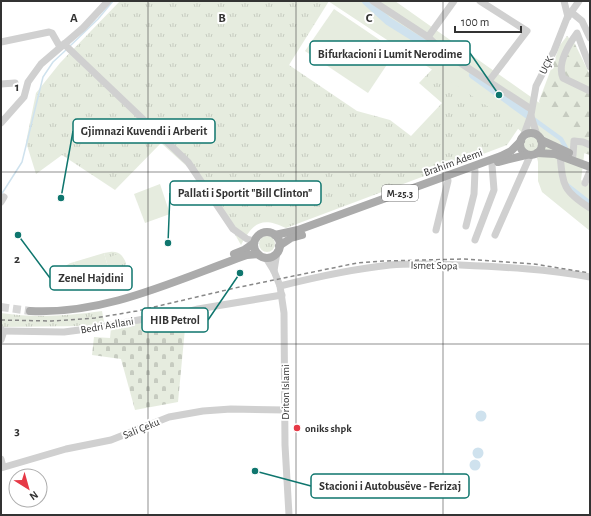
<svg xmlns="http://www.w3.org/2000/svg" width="591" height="516" font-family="'Alegreya Sans',sans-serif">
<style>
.grass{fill:url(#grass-tufts)}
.forest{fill:url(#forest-firs)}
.cemetery{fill:url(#cemetery-stones)}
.green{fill:#e6ecdf}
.water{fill:#cfe2ee}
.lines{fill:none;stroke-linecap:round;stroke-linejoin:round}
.stream{stroke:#cfe2ee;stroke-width:1.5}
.canal{stroke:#cfe2ee;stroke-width:4.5}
.river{stroke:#cfe2ee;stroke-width:8}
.major-tunnel{stroke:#d6d6d6;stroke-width:8;stroke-dasharray:8 4;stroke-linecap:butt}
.minor{stroke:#d0d0d0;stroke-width:7}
.major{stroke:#ababab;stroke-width:8}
.rail{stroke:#888;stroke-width:1.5;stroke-dasharray:4 3;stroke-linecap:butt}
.grid{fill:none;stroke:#333;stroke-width:1;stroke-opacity:0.55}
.poi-dot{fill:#e63946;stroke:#fff;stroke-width:1.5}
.labels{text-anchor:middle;stroke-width:4;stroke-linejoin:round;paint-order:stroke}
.shield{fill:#fff;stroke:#707070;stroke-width:1}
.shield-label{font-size:10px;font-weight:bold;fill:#333}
.street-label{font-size:11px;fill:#333;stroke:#fff}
.poi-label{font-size:11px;font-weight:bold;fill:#333;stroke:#fff;text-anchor:start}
.grid-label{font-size:13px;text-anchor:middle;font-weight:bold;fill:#333;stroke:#fff;stroke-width:4;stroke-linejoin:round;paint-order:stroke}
.leader{fill:none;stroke:#0f766e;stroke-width:1.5}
.callout-dot{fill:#0f766e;stroke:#fff;stroke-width:1.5}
.callout{fill:#fff;stroke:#0f766e;stroke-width:1.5}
.callout-label{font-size:12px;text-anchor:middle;font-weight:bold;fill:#333}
</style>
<defs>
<pattern id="grass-tufts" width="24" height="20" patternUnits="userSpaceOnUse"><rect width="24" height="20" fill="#e6ecdf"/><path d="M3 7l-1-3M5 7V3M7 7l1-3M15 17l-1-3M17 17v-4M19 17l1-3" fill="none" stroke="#c6cbc0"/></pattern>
<pattern id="forest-firs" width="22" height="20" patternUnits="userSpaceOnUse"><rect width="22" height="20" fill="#e6ecdf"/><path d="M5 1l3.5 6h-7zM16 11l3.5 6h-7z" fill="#c6cbc0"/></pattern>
<pattern id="cemetery-stones" width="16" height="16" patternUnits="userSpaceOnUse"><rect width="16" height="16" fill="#e6ecdf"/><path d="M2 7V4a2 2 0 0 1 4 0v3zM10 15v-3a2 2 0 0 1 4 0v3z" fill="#c6cbc0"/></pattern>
</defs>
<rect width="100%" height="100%" fill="#fff"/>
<g class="grass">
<path d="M120,1H329L289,65L357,111L390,120L411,136L442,103L419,83L441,60L524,120L507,145L286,228C261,216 253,223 241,245L213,196L192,171L161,143L115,190L62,155L36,174L26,142L36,93L60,63Z"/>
<polygon points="528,138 538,146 534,151 527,151 524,147 524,141"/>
<circle cx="267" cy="244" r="8"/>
<path d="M110,252C118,251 123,255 126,263L122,275L112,281L104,253Z"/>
<path d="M74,262L82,290L68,289C57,279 60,265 74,262Z"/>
<path d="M102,311L104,322L84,326L1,327V313C35,318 68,316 102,311Z"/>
</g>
<polygon class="forest" points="567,36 575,44 590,75 590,155 577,151 542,113 539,101 560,45"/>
<polygon class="cemetery" points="186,318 178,402 135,410 121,359 92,355 94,337 110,338 111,328 159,319"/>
<g class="green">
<polygon points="328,1 395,1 582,133 585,147 581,180 590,184 590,231 542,192 538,181 538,162 534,144 510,121"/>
<polygon points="334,9 396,51 368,93 305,51"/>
<polygon points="160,184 170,214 145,223 134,194"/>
<polygon points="104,253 112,281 82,290 74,262"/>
<polygon points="118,254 124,271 113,275 107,258"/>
</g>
<g class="water">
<circle cx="481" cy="416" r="5.5"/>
<circle cx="478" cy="453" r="5.5"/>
<circle cx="475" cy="465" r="5.5"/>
</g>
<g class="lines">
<g class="stream">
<polyline points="70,46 98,19 113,1"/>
<polyline points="1,195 22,162 43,77 53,62 66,50"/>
</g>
<g class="canal">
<polyline points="532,118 561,139 566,148"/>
<polyline points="567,185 590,203"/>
</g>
<g class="river">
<polyline points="366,1 388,21 449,59"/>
<polyline points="473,75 528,115"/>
</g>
<polyline class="major-tunnel" points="1,307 30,311"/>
<g class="minor">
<polyline points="373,1 428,37 445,53 531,109"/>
<polyline points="480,1 527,31 489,81"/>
<polyline points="564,1 568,17"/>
<polyline points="571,12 582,21 590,38"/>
<polyline points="428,37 454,1"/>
<polyline points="1,42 49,32 52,33 60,47"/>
<polyline points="64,44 188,162 233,229 247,239 254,241"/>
<path d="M590,67L577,33C569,44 557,64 563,78L590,91"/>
<polyline points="1,84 15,83"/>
<polyline points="531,116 537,135"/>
<polyline points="1,123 24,97 28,82 41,64 83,28 108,1"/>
<polyline points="523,137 531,115 536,86 554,51 567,18 579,1"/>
<path d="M560,155C563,186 563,191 590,208"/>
<polyline points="573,155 574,141 583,142 590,145"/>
<polyline points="585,183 590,171"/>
<polyline points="1,202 4,197"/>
<polyline points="466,226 474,194 475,171"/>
<polyline points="436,230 448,181"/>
<polyline points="495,235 530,156"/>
<polyline points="475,240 494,190 492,165"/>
<polyline points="266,258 274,271 280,286 284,313 285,445 289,515"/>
<polyline points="274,271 277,252"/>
<path d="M280,286C316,277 353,269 390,265C413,263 437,264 460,265C504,267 547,269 590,277"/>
<polyline points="1,329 3,334 1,340"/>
<polyline points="3,331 64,332 95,328 144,319 176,315 198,309 282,295"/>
<polyline points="1,459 3,467"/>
<polyline points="1,468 66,449 111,440 169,417 203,411 231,409 285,410"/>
</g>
<g class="major">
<circle cx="531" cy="144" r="11"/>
<polyline points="541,140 569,153"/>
<polyline points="537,153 555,154 590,167"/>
<polyline points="498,162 526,155"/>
<circle cx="267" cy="245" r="13"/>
<polyline points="275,235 298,230 501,156 511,151 521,141"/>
<polyline points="279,246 291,238 302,235"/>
<polyline points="234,254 244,250 254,243"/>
<path d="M30,311C106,315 176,280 247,255L258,254"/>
</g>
<polyline class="rail" points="1,320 52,321 95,318 137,311 235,288 357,263 383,261 464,259 534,264 590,273"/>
</g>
<path class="grid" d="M148,1V515M296,1V515M443,1V515M1,172H590M1,344H590"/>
<circle class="poi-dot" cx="297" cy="428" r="4"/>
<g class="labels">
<rect class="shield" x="382" y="185" width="36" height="16" rx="3"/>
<g class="shield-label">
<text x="400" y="197">M-25.3</text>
</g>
<g class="street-label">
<text transform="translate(546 65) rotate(-63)" y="4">UÇK</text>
<text transform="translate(453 162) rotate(-20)" y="4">Brahim Ademi</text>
<text transform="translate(434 265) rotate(1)" y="4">Ismet Sopa</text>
<text transform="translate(107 325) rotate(-10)" y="4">Bedri Asllani</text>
<text transform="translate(285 392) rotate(-90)" y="4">Driton Islami</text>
<text transform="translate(141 428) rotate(-22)" y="4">Sali Çeku</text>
</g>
<g class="poi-label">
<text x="305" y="432">oniks shpk</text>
</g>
</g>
<g class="grid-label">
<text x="74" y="22">A</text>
<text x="222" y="22">B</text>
<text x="369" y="22">C</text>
<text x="17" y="91">1</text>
<text x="17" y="263">2</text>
<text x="17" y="435">3</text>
</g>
<path class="leader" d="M499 95L470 53M61 198L73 131M168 243L170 193M18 235L50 278M240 273L208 320M255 471L311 486"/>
<g class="callout-dot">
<circle cx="499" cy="95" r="4"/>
<circle cx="61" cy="198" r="4"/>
<circle cx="168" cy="243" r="4"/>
<circle cx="18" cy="235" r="4"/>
<circle cx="240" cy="273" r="4"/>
<circle cx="255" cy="471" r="4"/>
</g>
<g class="callout">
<rect x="310" y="41" width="160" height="24" rx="4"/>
<rect x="73" y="119" width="142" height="24" rx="4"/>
<rect x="170" y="181" width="151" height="24" rx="4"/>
<rect x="50" y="266" width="82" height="24" rx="4"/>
<rect x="142" y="308" width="66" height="24" rx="4"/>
<rect x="311" y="474" width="158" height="24" rx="4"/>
</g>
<g class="callout-label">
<text x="390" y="58">Bifurkacioni i Lumit Nerodime</text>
<text x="144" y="135">Gjimnazi Kuvendi i Arberit</text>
<text x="245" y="197">Pallati i Sportit "Bill Clinton"</text>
<text x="91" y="282">Zenel Hajdini</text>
<text x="175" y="324">HIB Petrol</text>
<text x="390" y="490">Stacioni i Autobusëve - Ferizaj</text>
</g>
<rect width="591" height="516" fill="none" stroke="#333333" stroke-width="4"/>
<g transform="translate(28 488) rotate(143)"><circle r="19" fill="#ffffff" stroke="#adadad"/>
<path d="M0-3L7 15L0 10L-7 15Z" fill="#e63946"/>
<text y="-6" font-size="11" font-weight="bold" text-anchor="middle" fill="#333333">N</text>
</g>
<path d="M455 26v6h66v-6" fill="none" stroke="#333333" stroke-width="2"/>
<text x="461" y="26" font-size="12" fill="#333333" stroke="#ffffff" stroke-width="3" paint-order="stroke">100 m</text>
</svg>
